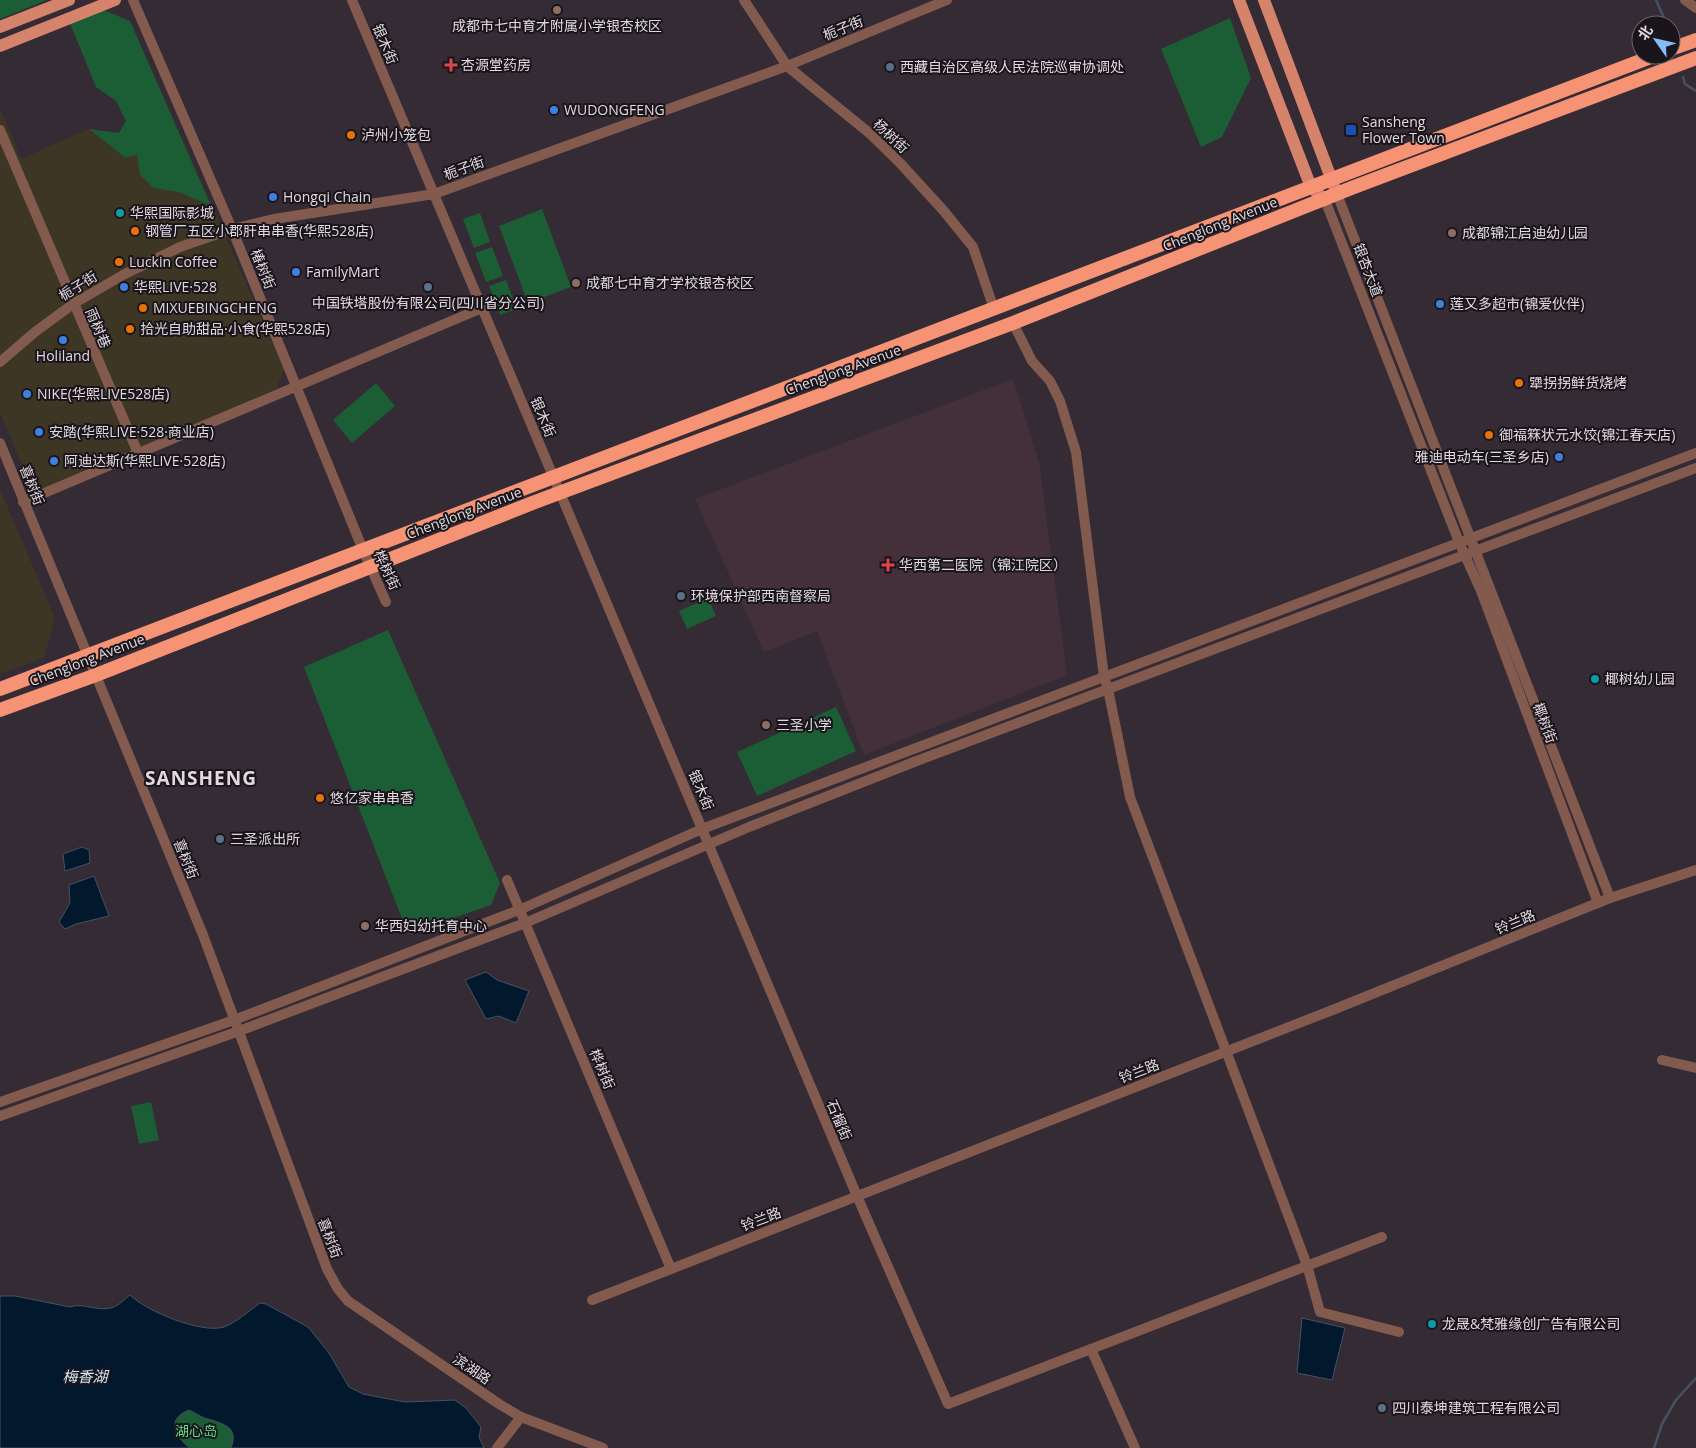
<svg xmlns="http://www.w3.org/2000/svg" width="1696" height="1448" font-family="'Open Sans','Noto Sans SC',sans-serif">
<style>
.commercial{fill:#3d3624}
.medical{fill:#433039}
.green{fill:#1b5d35}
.water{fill:#01182d;stroke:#445263}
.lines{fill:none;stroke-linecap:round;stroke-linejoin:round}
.stream{stroke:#445263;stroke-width:2.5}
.minor{stroke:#835a4e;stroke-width:10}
.major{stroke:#d6836b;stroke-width:12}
.highway{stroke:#f79375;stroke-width:14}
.education-dot{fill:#8d6e63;stroke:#1a151a;stroke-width:2}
.health-dot{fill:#e0444e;stroke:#1a151a;stroke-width:2}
.service-dot{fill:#5c6f8a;stroke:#1a151a;stroke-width:2}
.shop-dot{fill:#3f7fe0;stroke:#1a151a;stroke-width:2}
.transit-dot{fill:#1a4fb4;stroke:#1a151a;stroke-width:2}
.food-dot{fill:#e8710a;stroke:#1a151a;stroke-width:2}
.culture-dot{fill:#0f9aa8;stroke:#1a151a;stroke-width:2}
.labels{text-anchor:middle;stroke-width:4;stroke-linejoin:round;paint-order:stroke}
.poi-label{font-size:14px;fill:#e0dae0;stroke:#1a151a;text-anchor:start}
.street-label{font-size:14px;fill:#e0dae0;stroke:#1a151a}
.park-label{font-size:14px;fill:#61dd8e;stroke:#1a151a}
.water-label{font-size:15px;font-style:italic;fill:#d1e4f6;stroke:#1a151a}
.district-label{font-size:19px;font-weight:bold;letter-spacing:1px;fill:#e0dae0;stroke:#1a151a}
</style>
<rect width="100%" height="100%" fill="#352b35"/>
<g class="commercial">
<polygon points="130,21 284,369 276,390 40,490 29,483 0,412 0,108 21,159 89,129 119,133 126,121 116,101 96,87"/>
<polygon points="0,489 55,618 44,658 0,674"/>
</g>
<polygon class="medical" points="1013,379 1039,462 1067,675 864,755 817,631 764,652 695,499"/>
<g class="green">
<polygon points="0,0 47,0 0,19"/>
<polygon points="101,9 130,21 211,206 179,192 154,188 140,175 137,154 126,158 89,129 119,133 126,121 116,101 96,87 69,21"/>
<polygon points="1230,18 1251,78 1222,137 1201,147 1161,49"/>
<polygon points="542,209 571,287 528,303 499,226"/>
<polygon points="480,213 490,242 474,248 463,219"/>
<polygon points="492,247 503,276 486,282 475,253"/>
<polygon points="506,280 517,309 500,315 489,286"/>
<polygon points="376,383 395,406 352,443 333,420"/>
<polygon points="708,598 716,616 687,629 679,611"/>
<polygon points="388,630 500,883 491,905 408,934 304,667"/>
<polygon points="836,707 856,751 757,796 737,752"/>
<polygon points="151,1102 159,1140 139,1144 131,1106"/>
<path d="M189,1410C196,1413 202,1418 208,1419C224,1424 239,1427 231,1448C219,1448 202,1448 190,1448C172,1443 168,1418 189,1410Z"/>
</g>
<g class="water">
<polygon points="82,847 89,850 90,863 65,871 63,854"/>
<polygon points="94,876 109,916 76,924 65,929 59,922 70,903 69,885"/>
<polygon points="486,972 497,980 529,991 516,1023 499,1016 486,1019 465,980"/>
<path d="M130,1295C146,1311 201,1334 224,1327C237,1322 249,1311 260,1303L266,1304L308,1327L329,1353L349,1387L363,1394L405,1402L455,1400L466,1408L481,1427L479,1437L484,1448H231C239,1427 224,1424 208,1419C202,1418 196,1413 189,1410C166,1419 174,1436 190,1448H0V1296H15L70,1307C84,1302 100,1313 114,1307C119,1305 125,1299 130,1295Z"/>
<polygon points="1302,1318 1345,1328 1332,1380 1297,1373"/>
</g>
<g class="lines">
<g class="stream">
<polyline points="1656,0 1667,25"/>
<polyline points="1683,77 1685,84 1696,91"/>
<polyline points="1654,1448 1662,1424 1676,1400 1696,1378"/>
</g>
<g class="minor">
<polyline points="133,0 232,229 363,550 386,602"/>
<polyline points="352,0 857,1196 948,1404 1382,1237"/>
<polyline points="744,0 787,66 868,132 900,163 943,210 973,247 994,309"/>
<polyline points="1685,0 1696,8"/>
<polyline points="0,130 138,453"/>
<polyline points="1337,194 1610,898"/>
<polyline points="1325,200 1459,542 1481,591 1598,903"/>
<polyline points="1013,323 1032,361 1050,381 1060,401 1076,452 1104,677 1108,689 1130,797 1307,1265 1320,1312 1399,1332"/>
<polyline points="0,362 35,332 73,304 123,275 180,247 232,229 274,219 434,194 787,66 947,0"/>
<polyline points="0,443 203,935 317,1242 327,1269 338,1289 348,1301 499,1404 521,1417 603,1448"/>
<polyline points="23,502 482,308"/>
<polyline points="507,880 671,1269"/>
<polyline points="1662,1060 1696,1068"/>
<polyline points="0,1102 234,1020 519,910 702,829 1696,453"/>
<polyline points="0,1116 239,1031 525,923 749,827 914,762 1696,468"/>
<polyline points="592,1300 1335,1009 1610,898 1696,870"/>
<polyline points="1091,1349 1135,1448"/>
<polyline points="497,1448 521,1417"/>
</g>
<g class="major">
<polyline points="1239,0 1311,187 1325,200"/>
<polyline points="1264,0 1337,194"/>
<polyline points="0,27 69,0"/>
<polyline points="0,46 115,0"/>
</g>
<g class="highway">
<polyline points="1671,49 1696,40"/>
<polyline points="0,689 1656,55"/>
<polyline points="0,710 96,675 535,502 1013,323 1354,187 1696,58"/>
</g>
</g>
<g class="education-dot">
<circle cx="557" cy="10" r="5"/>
<circle cx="1452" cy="233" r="5"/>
<circle cx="576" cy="283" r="5"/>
<circle cx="766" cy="725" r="5"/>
<circle cx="365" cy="926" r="5"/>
</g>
<g class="health-dot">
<path d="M448.5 57.5h5v5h5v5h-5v5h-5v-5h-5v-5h5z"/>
<path d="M885.5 557.5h5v5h5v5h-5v5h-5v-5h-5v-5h5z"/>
</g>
<g class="service-dot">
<circle cx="890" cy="67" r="5"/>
<circle cx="428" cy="287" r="5"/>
<circle cx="681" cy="596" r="5"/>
<circle cx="220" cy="839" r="5"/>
<circle cx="1382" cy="1408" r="5"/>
</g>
<g class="shop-dot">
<circle cx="554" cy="110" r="5"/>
<circle cx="273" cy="197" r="5"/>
<circle cx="296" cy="272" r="5"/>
<circle cx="124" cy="287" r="5"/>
<circle cx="1440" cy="304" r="5"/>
<circle cx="63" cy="340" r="5"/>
<circle cx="27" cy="394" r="5"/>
<circle cx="39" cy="432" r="5"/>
<circle cx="1559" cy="457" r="5"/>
<circle cx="54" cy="461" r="5"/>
</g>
<rect class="transit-dot" x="1345" y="124" width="12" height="12" rx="2.5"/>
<g class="food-dot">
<circle cx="351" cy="135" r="5"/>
<circle cx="135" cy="231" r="5"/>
<circle cx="119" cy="262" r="5"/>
<circle cx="143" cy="308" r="5"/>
<circle cx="130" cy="329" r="5"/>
<circle cx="1519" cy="383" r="5"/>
<circle cx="1489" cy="435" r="5"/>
<circle cx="320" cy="798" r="5"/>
</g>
<g class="culture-dot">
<circle cx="120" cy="213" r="5"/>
<circle cx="1595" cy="679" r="5"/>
<circle cx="1432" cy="1324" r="5"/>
</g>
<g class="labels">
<g class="poi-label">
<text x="557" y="31" text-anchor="middle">成都市七中育才附属小学银杏校区</text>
<text x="461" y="70">杏源堂药房</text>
<text x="900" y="72">西藏自治区高级人民法院巡审协调处</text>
<text x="564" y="115">WUDONGFENG</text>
<text x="1362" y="127">Sansheng<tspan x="1362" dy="16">Flower Town</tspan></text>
<text x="361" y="140">泸州小笼包</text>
<text x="283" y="202">Hongqi Chain</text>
<text x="130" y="218">华熙国际影城</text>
<text x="145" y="236">钢管厂五区小郡肝串串香(华熙528店)</text>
<text x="1462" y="238">成都锦江启迪幼儿园</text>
<text x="129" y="267">Luckin Coffee</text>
<text x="306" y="277">FamilyMart</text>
<text x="586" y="288">成都七中育才学校银杏校区</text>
<text x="134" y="292">华熙LIVE·528</text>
<text x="428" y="308" text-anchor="middle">中国铁塔股份有限公司(四川省分公司)</text>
<text x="1450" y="309">莲又多超市(锦爱伙伴)</text>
<text x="153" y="313">MIXUEBINGCHENG</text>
<text x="140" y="334">拾光自助甜品·小食(华熙528店)</text>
<text x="63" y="361" text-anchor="middle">Holiland</text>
<text x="1529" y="388">犟拐拐鲜货烧烤</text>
<text x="37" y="399">NIKE(华熙LIVE528店)</text>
<text x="49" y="437">安踏(华熙LIVE·528·商业店)</text>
<text x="1499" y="440">御福箖状元水饺(锦江春天店)</text>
<text x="1549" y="462" text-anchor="end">雅迪电动车(三圣乡店)</text>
<text x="64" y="466">阿迪达斯(华熙LIVE·528店)</text>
<text x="899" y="570">华西第二医院（锦江院区）</text>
<text x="691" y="601">环境保护部西南督察局</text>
<text x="1605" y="684">椰树幼儿园</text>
<text x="776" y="730">三圣小学</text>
<text x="330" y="803">悠亿家串串香</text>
<text x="230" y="844">三圣派出所</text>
<text x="375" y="931">华西妇幼托育中心</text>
<text x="1442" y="1329">龙晟&amp;梵雅缘创广告有限公司</text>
<text x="1392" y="1413">四川泰坤建筑工程有限公司</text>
</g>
<g class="street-label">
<text transform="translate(843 28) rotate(-22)" y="5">栀子街</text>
<text transform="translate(385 44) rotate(67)" y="5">银木街</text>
<text transform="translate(891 136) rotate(43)" y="5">杨树街</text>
<text transform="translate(464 168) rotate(-20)" y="5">栀子街</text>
<text transform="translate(1220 224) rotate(-22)" y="5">Chenglong Avenue</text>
<text transform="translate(263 269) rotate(68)" y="5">椿树街</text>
<text transform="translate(1368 270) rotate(69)" y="5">银杏大道</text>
<text transform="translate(78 286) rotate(-32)" y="5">栀子街</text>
<text transform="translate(98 328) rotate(67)" y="5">雨树巷</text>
<text transform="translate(843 370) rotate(-20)" y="5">Chenglong Avenue</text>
<text transform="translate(543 417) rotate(67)" y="5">银木街</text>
<text transform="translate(32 485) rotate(68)" y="5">喜树街</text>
<text transform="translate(464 513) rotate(-21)" y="5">Chenglong Avenue</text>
<text transform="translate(387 570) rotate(65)" y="5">桦树街</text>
<text transform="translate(87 660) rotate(-21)" y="5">Chenglong Avenue</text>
<text transform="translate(1545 723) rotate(69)" y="5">椰树街</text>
<text transform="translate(701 790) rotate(67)" y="5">银木街</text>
<text transform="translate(186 859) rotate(68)" y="5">喜树街</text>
<text transform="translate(1515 922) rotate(-22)" y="5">铃兰路</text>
<text transform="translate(602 1069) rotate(67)" y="5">桦树街</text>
<text transform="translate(1139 1071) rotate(-21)" y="5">铃兰路</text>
<text transform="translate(839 1120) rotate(67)" y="5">石榴街</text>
<text transform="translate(761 1219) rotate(-21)" y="5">铃兰路</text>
<text transform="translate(330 1238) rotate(69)" y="5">喜树街</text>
<text transform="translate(472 1369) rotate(34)" y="5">滨湖路</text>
</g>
<g class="park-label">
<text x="196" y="1436">湖心岛</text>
</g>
<g class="water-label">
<text x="85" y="1382">梅香湖</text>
</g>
<g class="district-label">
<text x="201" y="785">SANSHENG</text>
</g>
</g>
<g transform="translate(1656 40) rotate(304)"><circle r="24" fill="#1a151a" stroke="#696469"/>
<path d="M0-4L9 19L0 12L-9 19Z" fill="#85bbfb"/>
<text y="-8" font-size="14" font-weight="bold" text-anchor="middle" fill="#e0dae0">北</text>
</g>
</svg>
